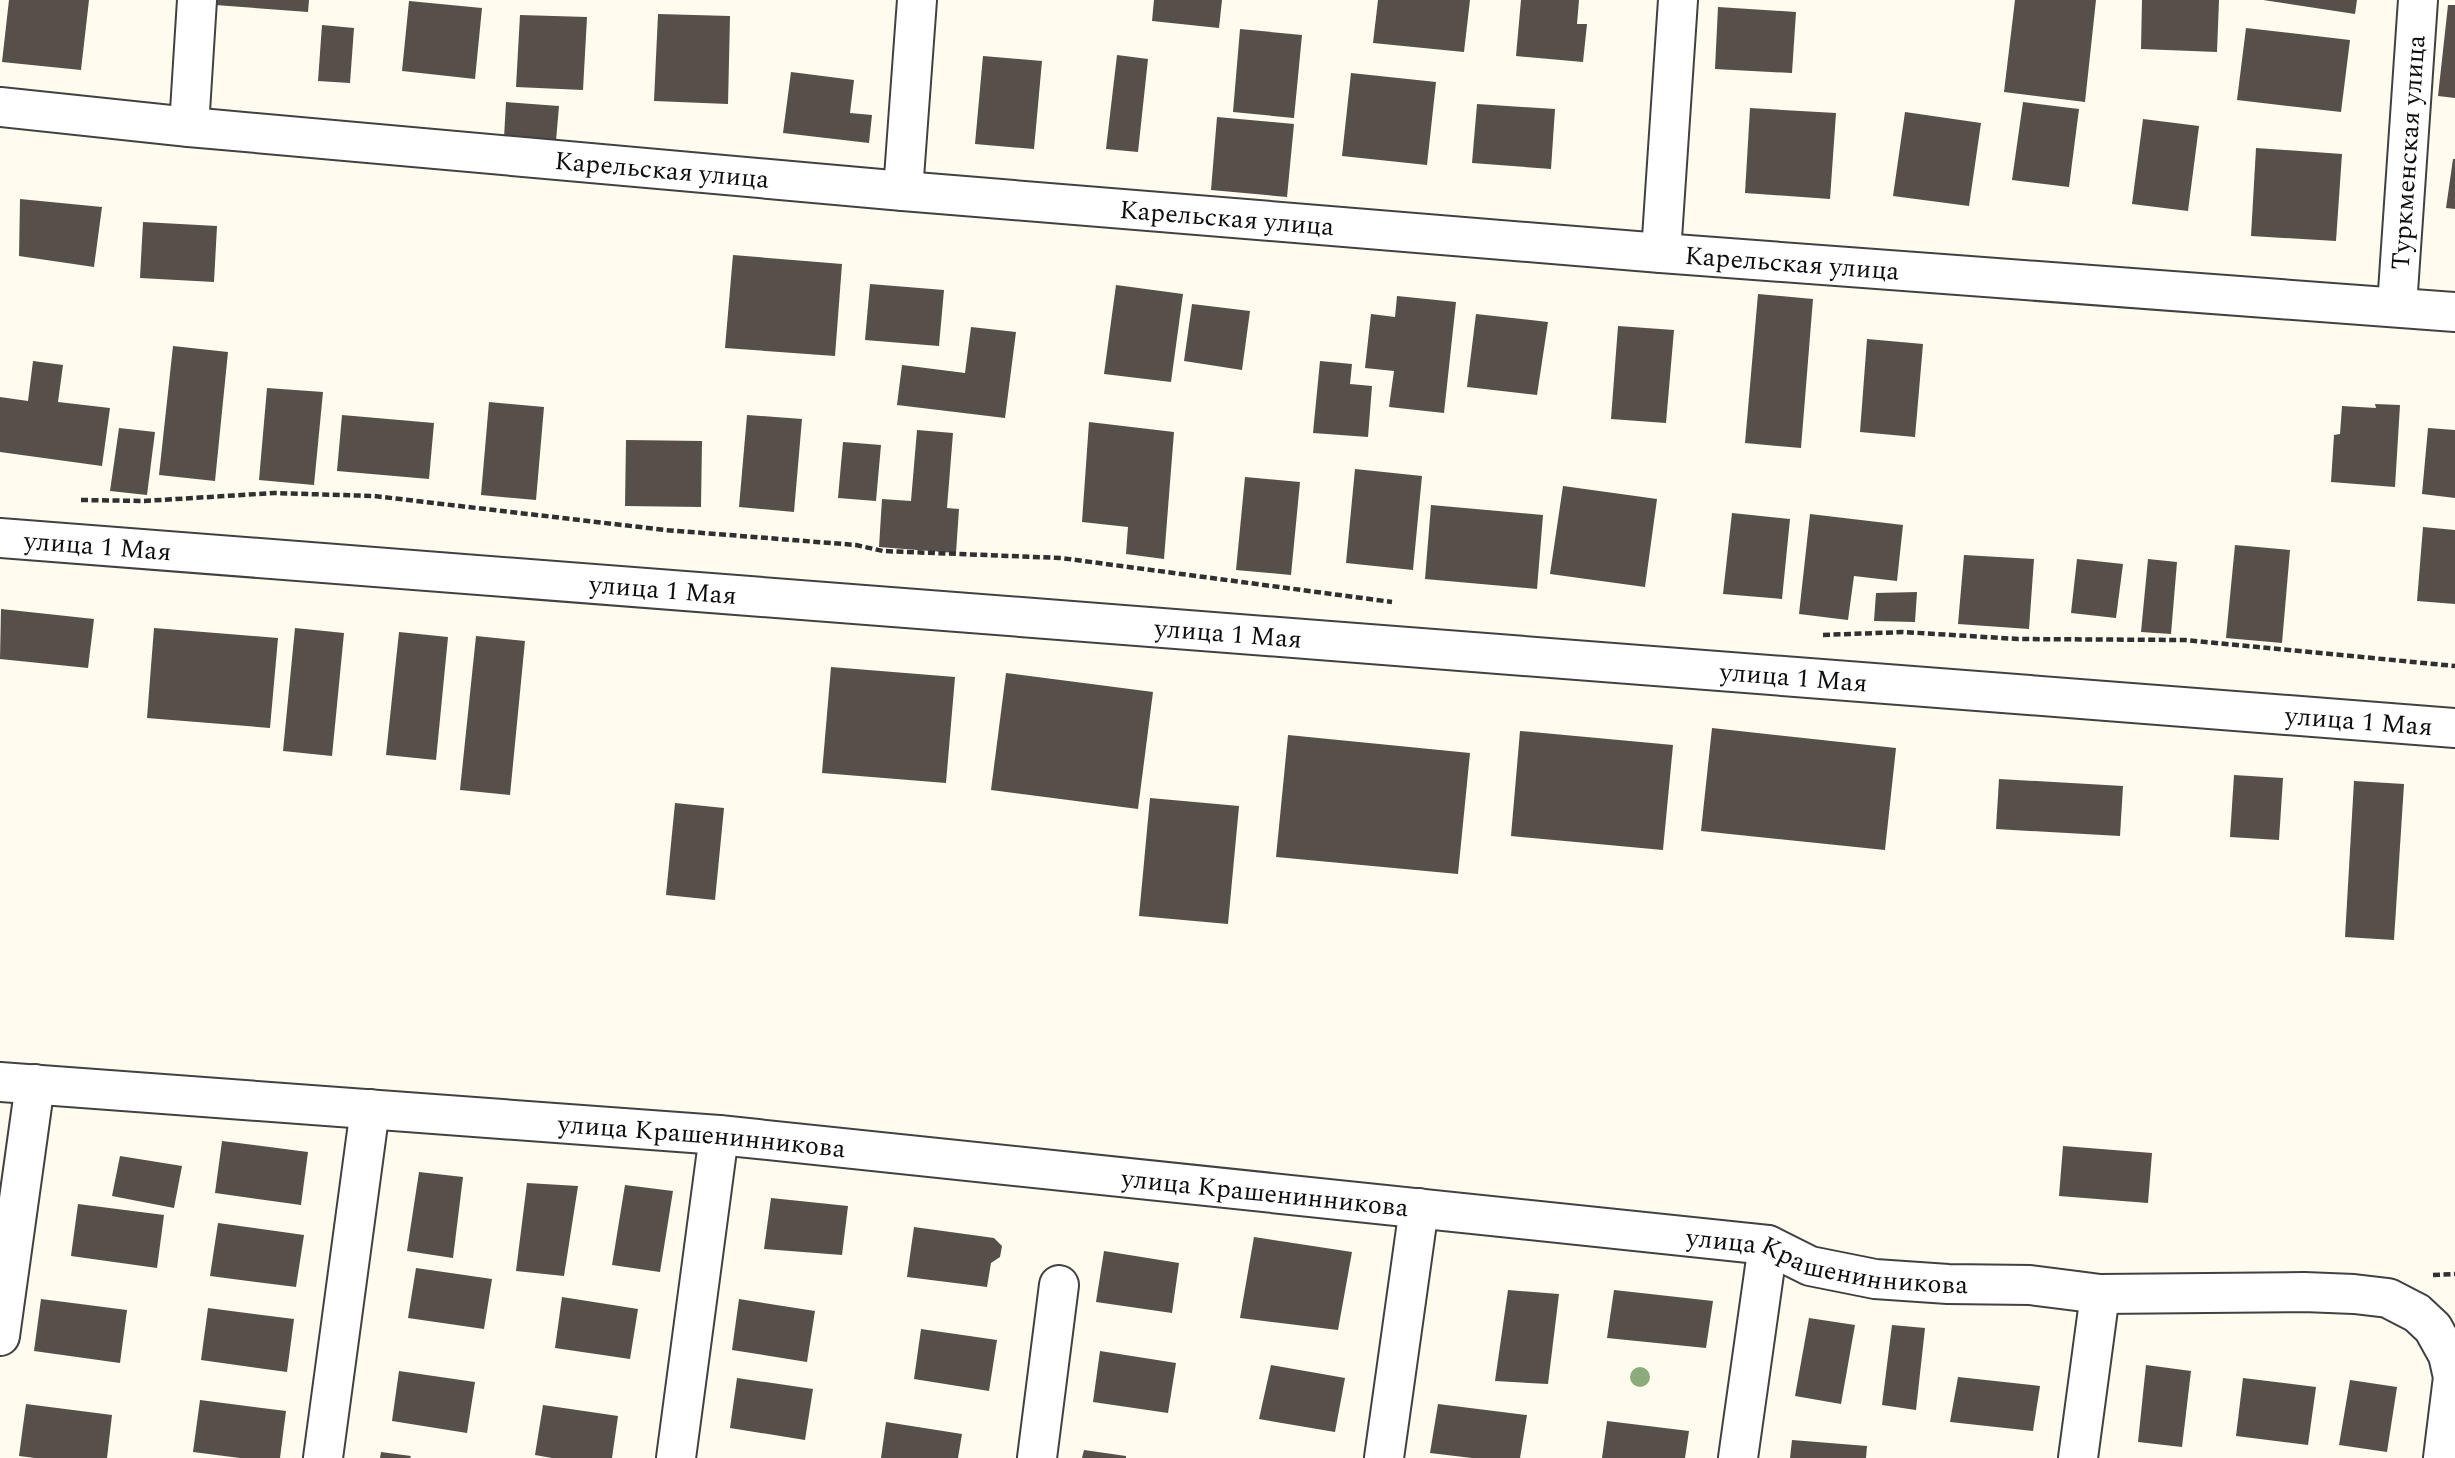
<svg xmlns="http://www.w3.org/2000/svg" width="2455" height="1458" font-family="Spectral,serif">
<style>
.building{fill:#574f4a}
.lines{fill:none;stroke-linecap:round;stroke-linejoin:round}
.minor-casing{stroke:#414141;stroke-width:42}
.tertiary-casing{stroke:#414141;stroke-width:42}
.path{stroke:#303030;stroke-width:4.5;stroke-dasharray:7 3.5;stroke-linecap:butt}
.minor{stroke:#fff;stroke-width:38}
.tertiary{stroke:#fff;stroke-width:38}
.tree{fill:#8cab7a}
.labels{text-anchor:middle;stroke-width:7;stroke-linejoin:round;paint-order:stroke}
.street-label{font-size:26px;fill:#0e0e0e;stroke:#fff}
</style>
<rect width="100%" height="100%" fill="#fffbef"/>
<g class="building">
<polygon points="9,0 89,0 81,70 2,62"/>
<polygon points="215,0 309,0 308,12 215,5"/>
<polygon points="1154,0 1222,0 1219,28 1152,21"/>
<polygon points="1378,0 1470,0 1464,52 1373,43"/>
<polygon points="1521,0 1579,0 1577,24 1587,24 1583,62 1516,56"/>
<polygon points="2015,0 2096,0 2085,102 2004,92"/>
<polygon points="2142,0 2219,0 2217,52 2141,49"/>
<polygon points="2263,0 2357,0 2355,14"/>
<polygon points="409,1 482,8 475,79 402,71"/>
<polygon points="2448,5 2455,5 2455,98 2438,96"/>
<polygon points="1718,7 1796,12 1792,73 1715,69"/>
<polygon points="658,14 730,16 728,104 654,101"/>
<polygon points="520,15 587,17 583,90 516,87"/>
<polygon points="322,25 354,28 350,83 318,81"/>
<polygon points="2246,28 2350,40 2341,112 2237,100"/>
<polygon points="1240,29 1302,35 1294,118 1233,112"/>
<polygon points="1117,55 1148,59 1138,152 1106,149"/>
<polygon points="983,56 1042,61 1034,149 975,144"/>
<polygon points="791,72 854,80 850,113 872,115 869,143 783,133"/>
<polygon points="1351,73 1436,82 1427,165 1342,156"/>
<polygon points="506,102 559,106 556,141 504,138"/>
<polygon points="2023,102 2079,109 2069,187 2012,180"/>
<polygon points="1477,104 1555,109 1551,169 1472,163"/>
<polygon points="1750,108 1836,113 1830,199 1745,193"/>
<polygon points="1905,112 1981,123 1969,206 1893,196"/>
<polygon points="1217,117 1294,124 1287,197 1211,190"/>
<polygon points="2143,119 2199,126 2188,211 2132,204"/>
<polygon points="2256,148 2342,154 2336,241 2251,236"/>
<polygon points="2453,159 2455,159 2455,209 2446,208"/>
<polygon points="20,199 102,207 94,267 19,256"/>
<polygon points="143,222 217,226 214,282 140,278"/>
<polygon points="733,255 842,264 835,356 725,348"/>
<polygon points="870,284 944,290 939,346 865,340"/>
<polygon points="1116,285 1183,294 1171,382 1104,374"/>
<polygon points="1758,294 1813,299 1801,448 1745,443"/>
<polygon points="1397,296 1456,302 1444,413 1389,407 1394,371 1365,368 1371,314 1395,317"/>
<polygon points="1192,304 1250,311 1242,370 1184,361"/>
<polygon points="1476,314 1548,322 1537,395 1467,387"/>
<polygon points="1618,326 1674,330 1666,423 1611,419"/>
<polygon points="971,327 1016,332 1005,418 897,405 902,365 965,373"/>
<polygon points="1867,339 1923,344 1915,437 1860,432"/>
<polygon points="173,346 228,352 215,481 159,475"/>
<polygon points="33,361 63,365 58,402 110,408 102,466 0,452 0,397 28,401"/>
<polygon points="1320,361 1352,364 1350,384 1372,386 1368,437 1313,433"/>
<polygon points="267,388 323,392 314,485 259,480"/>
<polygon points="489,402 544,407 536,500 481,495"/>
<polygon points="2375,404 2400,405 2395,487 2331,482 2334,435 2340,434 2342,406 2376,408"/>
<polygon points="342,415 434,423 429,479 337,471"/>
<polygon points="747,415 802,419 794,512 739,507"/>
<polygon points="1089,422 1174,432 1164,559 1126,554 1128,527 1082,522"/>
<polygon points="119,428 155,432 147,495 110,491"/>
<polygon points="2428,428 2455,430 2455,498 2422,494"/>
<polygon points="917,430 953,433 947,508 959,509 956,553 879,547 882,499 911,501"/>
<polygon points="626,440 702,441 701,507 625,506"/>
<polygon points="843,442 881,445 876,501 838,498"/>
<polygon points="1355,469 1422,476 1413,570 1346,563"/>
<polygon points="1245,477 1300,482 1291,575 1236,570"/>
<polygon points="1563,486 1657,499 1645,587 1550,574"/>
<polygon points="1431,505 1543,515 1537,589 1425,579"/>
<polygon points="1732,513 1790,519 1782,599 1723,594"/>
<polygon points="1810,514 1903,525 1897,581 1854,576 1848,620 1799,614"/>
<polygon points="2423,527 2455,530 2455,604 2417,601"/>
<polygon points="2235,545 2290,550 2282,643 2226,638"/>
<polygon points="1964,555 2034,559 2029,629 1958,624"/>
<polygon points="2077,559 2123,564 2116,618 2071,613"/>
<polygon points="2148,559 2177,562 2171,634 2141,632"/>
<polygon points="1917,592 1915,622 1874,621 1876,593"/>
<polygon points="1,609 94,619 88,668 0,659"/>
<polygon points="154,628 278,638 270,728 147,718"/>
<polygon points="295,628 344,633 332,756 283,751"/>
<polygon points="399,632 448,637 436,760 386,755"/>
<polygon points="476,636 525,641 510,795 460,790"/>
<polygon points="831,667 955,677 946,783 822,773"/>
<polygon points="1006,673 1153,692 1138,809 991,790"/>
<polygon points="1712,728 1896,748 1885,850 1701,831"/>
<polygon points="1520,731 1673,745 1663,850 1511,836"/>
<polygon points="1288,735 1470,753 1458,874 1276,857"/>
<polygon points="2234,775 2283,778 2279,840 2230,837"/>
<polygon points="1999,779 2123,786 2120,836 1996,829"/>
<polygon points="2354,781 2404,784 2394,940 2345,937"/>
<polygon points="1150,798 1239,806 1228,924 1139,916"/>
<polygon points="675,803 724,808 715,900 666,895"/>
<polygon points="222,1141 308,1152 301,1205 215,1193"/>
<polygon points="2063,1146 2152,1153 2148,1203 2059,1196"/>
<polygon points="120,1156 182,1166 174,1208 112,1196"/>
<polygon points="419,1172 463,1177 453,1258 407,1251"/>
<polygon points="527,1183 578,1186 564,1276 516,1271"/>
<polygon points="625,1185 673,1191 660,1272 612,1265"/>
<polygon points="771,1198 848,1206 842,1255 764,1249"/>
<polygon points="78,1204 164,1215 157,1268 71,1256"/>
<polygon points="218,1223 304,1235 296,1287 210,1276"/>
<polygon points="914,1227 994,1238 1002,1246 1000,1257 991,1263 987,1287 907,1277"/>
<polygon points="1254,1237 1352,1252 1338,1330 1240,1318"/>
<polygon points="1104,1251 1179,1263 1172,1313 1096,1302"/>
<polygon points="416,1268 492,1279 484,1329 408,1318"/>
<polygon points="1508,1290 1559,1294 1548,1384 1495,1381"/>
<polygon points="1614,1290 1713,1301 1706,1348 1607,1338"/>
<polygon points="562,1297 638,1309 630,1359 555,1348"/>
<polygon points="41,1299 127,1310 120,1363 34,1351"/>
<polygon points="739,1299 815,1311 807,1362 732,1350"/>
<polygon points="208,1308 294,1319 287,1372 201,1360"/>
<polygon points="1809,1318 1855,1325 1841,1404 1795,1396"/>
<polygon points="1892,1325 1925,1328 1916,1410 1882,1405"/>
<polygon points="921,1329 997,1340 989,1391 914,1379"/>
<polygon points="1100,1351 1176,1363 1168,1413 1093,1402"/>
<polygon points="1271,1365 1345,1378 1335,1432 1259,1419"/>
<polygon points="2146,1365 2191,1371 2182,1447 2138,1442"/>
<polygon points="399,1371 475,1382 467,1433 392,1421"/>
<polygon points="1958,1377 2040,1386 2033,1431 1950,1422"/>
<polygon points="737,1378 813,1389 805,1440 730,1428"/>
<polygon points="2243,1378 2316,1387 2308,1445 2236,1436"/>
<polygon points="2350,1380 2397,1387 2387,1452 2339,1445"/>
<polygon points="200,1400 286,1411 280,1458 240,1458 193,1452"/>
<polygon points="26,1404 112,1415 107,1458 35,1458 19,1456"/>
<polygon points="1438,1404 1527,1415 1520,1458 1472,1458 1430,1453"/>
<polygon points="543,1405 618,1416 612,1458 552,1458 535,1455"/>
<polygon points="1607,1421 1689,1431 1685,1458 1602,1458"/>
<polygon points="886,1422 962,1434 958,1458 881,1458"/>
<polygon points="1792,1440 1867,1446 1866,1458 1790,1458"/>
<polygon points="1084,1450 1126,1456 1126,1458 1082,1458"/>
<polygon points="381,1452 411,1456 410,1458 380,1458"/>
</g>
<g class="lines">
<defs>
<g id="minor">
<path id="s1" d="M0,107L189,127L903,191L1661,253L2455,312"/>
<polyline points="189,127 197,0"/>
<polyline points="903,191 917,0"/>
<polyline points="1661,253 1678,0"/>
<path id="s2" d="M2397,306L2418,0"/>
<path id="s3" d="M0,1082L719,1135L1768,1245L1810,1266L1875,1279L1948,1284L2030,1285L2100,1294L2304,1292L2354,1294L2388,1298L2417,1313L2433,1328L2448,1355L2453,1377L2443,1458"/>
<polyline points="0,1336 35,1084"/>
<polyline points="323,1458 370,1109"/>
<polyline points="676,1458 719,1135"/>
<polyline points="1037,1458 1059,1285"/>
<polyline points="1384,1458 1419,1208"/>
<polyline points="1738,1458 1768,1245"/>
<polyline points="2078,1458 2100,1294"/>
</g>
<g id="tertiary">
<path id="s4" d="M0,538L2455,728"/>
</g>
</defs>
<use href="#minor" class="minor-casing"/>
<use href="#tertiary" class="tertiary-casing"/>
<g class="path">
<polyline points="81,500 144,501 274,493 374,496 665,530 856,545 883,551 1061,558 1392,602"/>
<polyline points="1823,635 1903,632 2018,639 2185,640 2455,666"/>
<polyline points="2433,1275 2455,1274"/>
</g>
<use href="#minor" class="minor"/>
<use href="#tertiary" class="tertiary"/>
</g>
<circle class="tree" cx="1640" cy="1377" r="10"/>
<g class="labels">
<g class="street-label">
<text dy="9" stroke="none"><textPath href="#s2" startOffset="154">Туркменская улица</textPath></text>
<text dy="9" stroke="none"><textPath href="#s1" startOffset="665">Карельская улица</textPath></text>
<text dy="9" stroke="none"><textPath href="#s1" startOffset="1232">Карельская улица</textPath></text>
<text dy="9" stroke="none"><textPath href="#s1" startOffset="1799">Карельская улица</textPath></text>
<text dy="9" stroke="none"><textPath href="#s4" startOffset="98">улица 1 Мая</textPath></text>
<text dy="9" stroke="none"><textPath href="#s4" startOffset="665">улица 1 Мая</textPath></text>
<text dy="9" stroke="none"><textPath href="#s4" startOffset="1232">улица 1 Мая</textPath></text>
<text dy="9" stroke="none"><textPath href="#s4" startOffset="1799">улица 1 Мая</textPath></text>
<text dy="9" stroke="none"><textPath href="#s4" startOffset="2366">улица 1 Мая</textPath></text>
<text dy="9" stroke="none"><textPath href="#s3" startOffset="704">улица Крашенинникова</textPath></text>
<text dy="9" stroke="none"><textPath href="#s3" startOffset="1270">улица Крашенинникова</textPath></text>
<text dy="9" stroke="none"><textPath href="#s3" startOffset="1838">улица Крашенинникова</textPath></text>
</g>
</g>
</svg>
